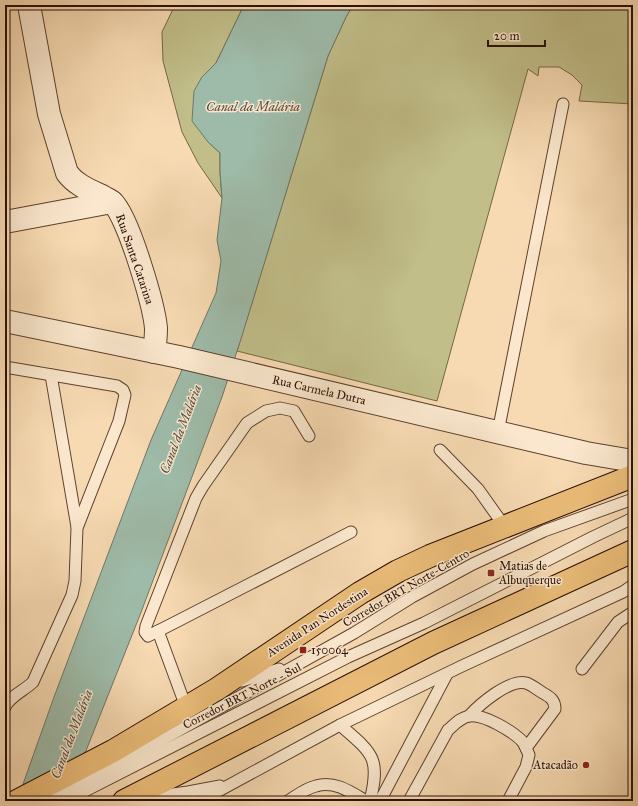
<svg xmlns="http://www.w3.org/2000/svg" width="638" height="806" font-family="'IM FELL Great Primer',serif">
<style>
.green{fill:#c1be89;stroke:#766646}
.water{fill:#9ebba9;stroke:#707667}
.lines{fill:none;stroke-linecap:round;stroke-linejoin:round}
.service-casing{stroke:#5d412f;stroke-width:13}
.minor-casing{stroke:#5d412f;stroke-width:24}
.tertiary-casing{stroke:#5d412f;stroke-width:24}
.trunk-casing{stroke:#2a0e03;stroke-width:24}
.service{stroke:#fae7cd;stroke-width:11}
.minor{stroke:#fae7cd;stroke-width:22}
.tertiary{stroke:#fae7cd;stroke-width:22}
.trunk{stroke:#ecbd79;stroke-width:22}
.poi-dot{fill:#8f2418;stroke:#fae7cd;stroke-width:1.5}
.labels{text-anchor:middle;stroke-width:3;stroke-linejoin:round;paint-order:stroke}
.street-label{font-size:12px;fill:#2a0e03;stroke:#fae7cd}
.poi-label{font-size:12px;fill:#2a0e03;stroke:#fae7cd;text-anchor:start}
.water-label{font-size:13px;font-style:italic;fill:#534b3d;stroke:#fae7cd}
</style>
<rect width="100%" height="100%" fill="#f7dab2"/>
<filter id="stains"><feTurbulence type="fractalNoise" baseFrequency=".005" numOctaves="4"/><feColorMatrix values="0 0 0 0 .2 0 0 0 0 .09 0 0 0 0 .02 0 0 0 .5 -.17"/></filter>
<radialGradient id="worn" r=".72"><stop offset=".6" stop-color="#630" stop-opacity="0"/><stop offset="1" stop-color="#630" stop-opacity=".3"/></radialGradient>
<g class="green">
<polygon points="175,5 244,5 216,63 202,77 208,142 220,153 220,172 222,198 198,163 182,132 163,61 162,32"/>
<polygon points="353,5 633,5 633,104 579,101 582,85 572,75 559,67 539,67 538,76 528,69 437,401 237,351 328,56 346,17"/>
</g>
<polygon class="water" points="244,5 353,5 346,17 328,56 241,339 222,397 140,615 66,801 17,801 54,697 151,440 216,293 221,261 217,240 222,198 220,172 220,153 208,142 192,121 194,91 202,77 216,63"/>
<g class="lines">
<defs>
<g id="service">
<path d="M5,367L117,386L123,390L125,395L119,421L77,528L75,581L72,595L33,682C25,690 9,697 5,707"/>
<polyline points="51,375 77,527"/>
<polyline points="498,432 563,104"/>
<polyline points="309,436 294,411 280,408 266,411 247,423 203,486 196,498 146,626 145,632 148,636 168,626 351,532"/>
<polyline points="440,450 478,489 505,527"/>
<polyline points="158,631 186,707"/>
<polyline points="582,669 618,622 633,612"/>
<polyline points="242,681 279,669"/>
<path d="M469,716C480,704 509,679 526,683C532,685 538,690 543,693C550,697 555,700 555,709L526,748"/>
<path d="M340,725C372,753 381,757 370,801"/>
<polyline points="73,797 348,657 424,623 593,537 633,518"/>
<polyline points="142,798 188,792 220,786"/>
<polyline points="49,801 115,766 354,633 412,597 473,564 544,531 633,499"/>
<polyline points="200,801 340,725 462,666 623,592 633,585"/>
<path d="M288,801C296,796 306,788 316,786C334,780 351,792 366,801"/>
<polyline points="380,801 447,674"/>
<path d="M409,801L448,730C455,724 460,718 469,716C484,714 512,731 522,741C525,745 527,750 529,755L526,767L508,801"/>
</g>
<g id="minor">
<path d="M29,5L49,114L67,173C76,185 89,190 102,196C105,198 110,200 112,202C128,215 154,306 156,328C156,336 155,345 154,352"/>
<polyline points="5,222 112,202"/>
</g>
<polyline id="tertiary" points="5,321 179,357 586,453 633,461"/>
<g id="trunk">
<polyline points="17,801 113,751 217,689 360,593 398,571 430,556 633,476"/>
<polyline points="124,801 433,643 633,551"/>
</g>
</defs>
<use href="#service" class="service-casing"/>
<use href="#minor" class="minor-casing"/>
<use href="#tertiary" class="tertiary-casing"/>
<use href="#trunk" class="trunk-casing"/>
<use href="#service" class="service"/>
<use href="#minor" class="minor"/>
<use href="#tertiary" class="tertiary"/>
<use href="#trunk" class="trunk"/>
</g>
<g class="poi-dot">
<rect x="487" y="569" width="8" height="8" rx="2"/>
<rect x="299" y="646" width="8" height="8" rx="2"/>
<circle cx="586" cy="765" r="4"/>
</g>
<g class="labels">
<g class="street-label">
<text transform="translate(135 259) rotate(71)" y="4">Rua Santa Catarina</text>
<text transform="translate(319 390) rotate(13)" y="4">Rua Carmela Dutra</text>
<text transform="translate(406 588) rotate(-30)" y="4">Corredor BRT Norte-Centro</text>
<text transform="translate(317 622) rotate(-33)" y="4">Avenida Pan Nordestina</text>
<text transform="translate(242 696) rotate(-27)" y="4">Corredor BRT Norte - Sul</text>
</g>
<g class="poi-label">
<text x="499" y="570">Matias de<tspan x="499" dy="14">Albuquerque</tspan></text>
<text x="311" y="654">150064</text>
<text x="578" y="769" text-anchor="end">Atacadão</text>
</g>
<g class="water-label">
<text x="253" y="111">Canal da Malária</text>
<text transform="translate(180 429) rotate(-69)" y="5">Canal da Malária</text>
<text transform="translate(71 734) rotate(-69)" y="5">Canal da Malária</text>
</g>
</g>
<rect width="638" height="806" fill="none" stroke="#f7dab2" stroke-width="20"/>
<rect x="6" y="6" width="626" height="794" fill="none" stroke="#2a0e03" stroke-width="2"/>
<rect x="10" y="10" width="618" height="786" fill="none" stroke="#2a0e03"/>
<path d="M488 40v6h57v-6" fill="none" stroke="#2a0e03" stroke-width="2"/>
<text x="494" y="40" font-size="12" fill="#2a0e03" stroke="#fae7cd" stroke-width="3" paint-order="stroke">20 m</text>
<rect width="100%" height="100%" filter="url(#stains)"/>
<rect width="100%" height="100%" fill="url(#worn)"/>
</svg>
